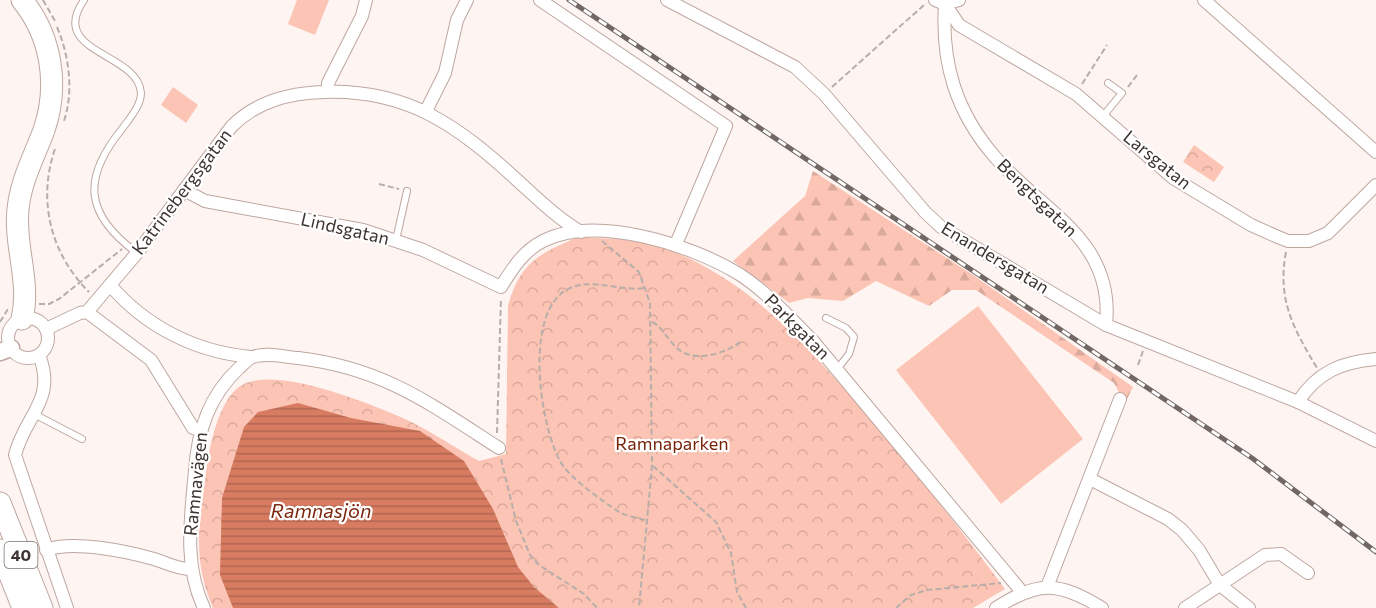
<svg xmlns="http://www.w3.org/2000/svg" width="1376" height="608" font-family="Commissioner,sans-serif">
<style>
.forest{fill:url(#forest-firs)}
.park{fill:url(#park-crowns)}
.pitch{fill:#fcc4b4}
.water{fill:url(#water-rules)}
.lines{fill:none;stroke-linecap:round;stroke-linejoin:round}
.lane-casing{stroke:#bea7a0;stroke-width:8}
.street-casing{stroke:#bea7a0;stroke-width:14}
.secondary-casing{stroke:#bea7a0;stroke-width:19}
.highway-casing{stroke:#bea7a0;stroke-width:23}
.path{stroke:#b7aeab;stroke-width:2;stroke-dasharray:6 3;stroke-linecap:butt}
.lane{stroke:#fff;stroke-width:6}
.street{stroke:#fff;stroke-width:12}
.secondary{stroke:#fff;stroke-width:16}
.highway{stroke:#fff;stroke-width:21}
.rail-casing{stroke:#716865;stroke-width:5}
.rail{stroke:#fff;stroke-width:3;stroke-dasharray:9;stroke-linecap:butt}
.labels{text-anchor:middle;stroke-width:4.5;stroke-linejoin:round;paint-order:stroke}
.shield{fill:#fff;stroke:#77716f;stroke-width:1.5}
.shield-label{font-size:16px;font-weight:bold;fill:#3d3431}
.street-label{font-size:18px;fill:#3d3431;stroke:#fff}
.park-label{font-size:18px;fill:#762207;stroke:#fff}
.water-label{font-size:20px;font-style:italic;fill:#7c280f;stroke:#fff}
</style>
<defs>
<pattern id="forest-firs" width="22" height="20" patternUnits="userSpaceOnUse" patternTransform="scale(1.5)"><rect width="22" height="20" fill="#fcc4b4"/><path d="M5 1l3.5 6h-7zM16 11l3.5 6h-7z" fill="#d9a99b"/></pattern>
<pattern id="park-crowns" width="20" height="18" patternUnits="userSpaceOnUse" patternTransform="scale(1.5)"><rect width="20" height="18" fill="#fcc4b4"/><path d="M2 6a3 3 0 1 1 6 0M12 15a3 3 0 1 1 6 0" fill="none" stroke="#d9a99b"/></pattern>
<pattern id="water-rules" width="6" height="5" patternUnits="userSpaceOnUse" patternTransform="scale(1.5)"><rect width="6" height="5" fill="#d87c61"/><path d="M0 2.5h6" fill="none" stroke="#b06651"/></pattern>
</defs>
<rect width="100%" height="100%" fill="#fef5f2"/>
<polygon class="forest" points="813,171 973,275 1133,387 1125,403 1114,383 976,290 952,290 929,306 876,281 843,301 808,298 789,303 733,261 805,196"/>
<g class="park">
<polygon points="1194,145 1224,167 1214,182 1183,162"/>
<path d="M578,237C610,239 643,238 673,251C758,287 813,352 872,421C918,475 962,531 1005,589L973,608H213C192,559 199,524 206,473C209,448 219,395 244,384C281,367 367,403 403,418C429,430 454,447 479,461L506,454L508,306C520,262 539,254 578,237Z"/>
</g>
<g class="pitch">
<polygon points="297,0 329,0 315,35 288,24"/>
<polygon points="173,87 198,105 186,123 161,105"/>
<polygon points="978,306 1083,439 1001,504 896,370"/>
</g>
<polygon class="water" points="298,403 351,418 420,431 464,461 493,509 518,567 534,587 559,608 233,608 220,575 222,498 244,427 258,412"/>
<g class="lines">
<defs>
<g id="lane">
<path d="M84,0C47,53 138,52 141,93C141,106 129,119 122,129C82,178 84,214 137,253"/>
<polyline points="1104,115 1122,93 1108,83"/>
<polyline points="396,240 407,191"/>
<polyline points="826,318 846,328 854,337 849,354 838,368"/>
<polyline points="34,414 82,439"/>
</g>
<g id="street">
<polyline points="540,0 726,126 676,244"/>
<polyline points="667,0 795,67 824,94 925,212 941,227 1106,325 1298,402 1376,441"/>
<polyline points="935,0 945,4 959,0"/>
<polyline points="1204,0 1376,152"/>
<polyline points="945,4 959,25 1076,94 1173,178 1251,225 1278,237 1288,241 1309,241 1328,233 1376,185"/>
<path d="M945,4C941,63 956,112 995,157C1041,211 1115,239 1106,325"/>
<polyline points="328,91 328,83 362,16 366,0"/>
<polyline points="426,111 445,73 457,20 467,0"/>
<path d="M184,190L205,201L363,230L423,250L501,287C512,269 523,251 543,241C596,214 692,245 739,274C767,292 790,318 813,341L1022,592"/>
<path d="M110,285C146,327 196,352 251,357"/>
<polyline points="87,312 151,360 193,428 200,430"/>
<circle cx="28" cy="338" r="20"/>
<path d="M46,329L80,313L87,312L137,253L232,126C257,101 289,93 324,92C408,89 458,126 517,180C538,199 557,218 581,232"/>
<path d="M39,355C57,400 25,415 15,455L67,608"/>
<path d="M1298,402C1317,372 1342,362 1376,359"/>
<polyline points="1090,479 1168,519 1182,530 1199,550 1220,585 1249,608"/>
<path d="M46,550C73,540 126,551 154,559C167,563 177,569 190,569"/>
<polyline points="1047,587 1120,399"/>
<path d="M204,608C183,564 191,517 195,470C198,430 209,396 239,368C243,365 248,358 253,357C266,352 284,357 298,358C383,368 429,403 499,448"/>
<path d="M996,608C1038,581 1058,581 1102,608"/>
<polyline points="1185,608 1265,555 1281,554 1308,573"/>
</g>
<polyline id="secondary" points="0,352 11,348"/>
<g id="highway">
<path d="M22,319C31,281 14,247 18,209C21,180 34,157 44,130C59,86 52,37 22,0"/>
<polyline points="0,503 42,608"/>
<polyline points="0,550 23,608"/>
</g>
</defs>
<use href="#lane" class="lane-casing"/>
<use href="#street" class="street-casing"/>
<use href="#secondary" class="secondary-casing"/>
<use href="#highway" class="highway-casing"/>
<g class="path">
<polyline points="43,0 55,21"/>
<path d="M57,27C69,55 74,91 64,121"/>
<polyline points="1082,84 1107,45"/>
<polyline points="832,87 924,5"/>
<polyline points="1128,87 1137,75"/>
<path d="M55,149C37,201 51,254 89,292"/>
<polyline points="379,184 399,189"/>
<polyline points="602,241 639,272 650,303 652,466 639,608"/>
<path d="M1286,252C1277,299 1293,328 1317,368"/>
<polyline points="39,304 49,304 59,299 122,249"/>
<polyline points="0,322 8,309"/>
<path d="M652,322C662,326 669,342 678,349C694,363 725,354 740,342"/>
<polyline points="1138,365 1143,351"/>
<polyline points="497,433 501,298"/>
<polyline points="501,459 516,521 530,555 539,565 584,594 597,608"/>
<polyline points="653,466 716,522 731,553 737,592 746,608"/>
<path d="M645,520C637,518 627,516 619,512C604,502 568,477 560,461C540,425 523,312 568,289C592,277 621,292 646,288"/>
<polyline points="896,608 911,595 927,590 1001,583"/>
</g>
<use href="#lane" class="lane"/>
<use href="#street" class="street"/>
<use href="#secondary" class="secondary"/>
<use href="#highway" class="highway"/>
<defs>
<polyline id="rail" points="569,0 1252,458 1376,552"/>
</defs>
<use href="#rail" class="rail-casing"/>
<use href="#rail" class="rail"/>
</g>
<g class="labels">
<rect class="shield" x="4.5" y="542" width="33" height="26" rx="4.5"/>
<g class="shield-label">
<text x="21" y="561">40</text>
</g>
<g class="street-label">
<text transform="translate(1157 160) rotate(39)" y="6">Larsgatan</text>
<text transform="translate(182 192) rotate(-53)" y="6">Katrinebergsgatan</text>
<text transform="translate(1037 198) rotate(44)" y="6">Bengtsgatan</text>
<text transform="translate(345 229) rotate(13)" y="6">Lindsgatan</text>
<text transform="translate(995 258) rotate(31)" y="6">Enandersgatan</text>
<text transform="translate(797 327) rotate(45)" y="6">Parkgatan</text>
<text transform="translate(196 484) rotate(-84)" y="6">Ramnavägen</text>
</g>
<g class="park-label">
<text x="672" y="450">Ramnaparken</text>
</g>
<g class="water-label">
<text x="321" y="518">Ramnasjön</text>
</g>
</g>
</svg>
